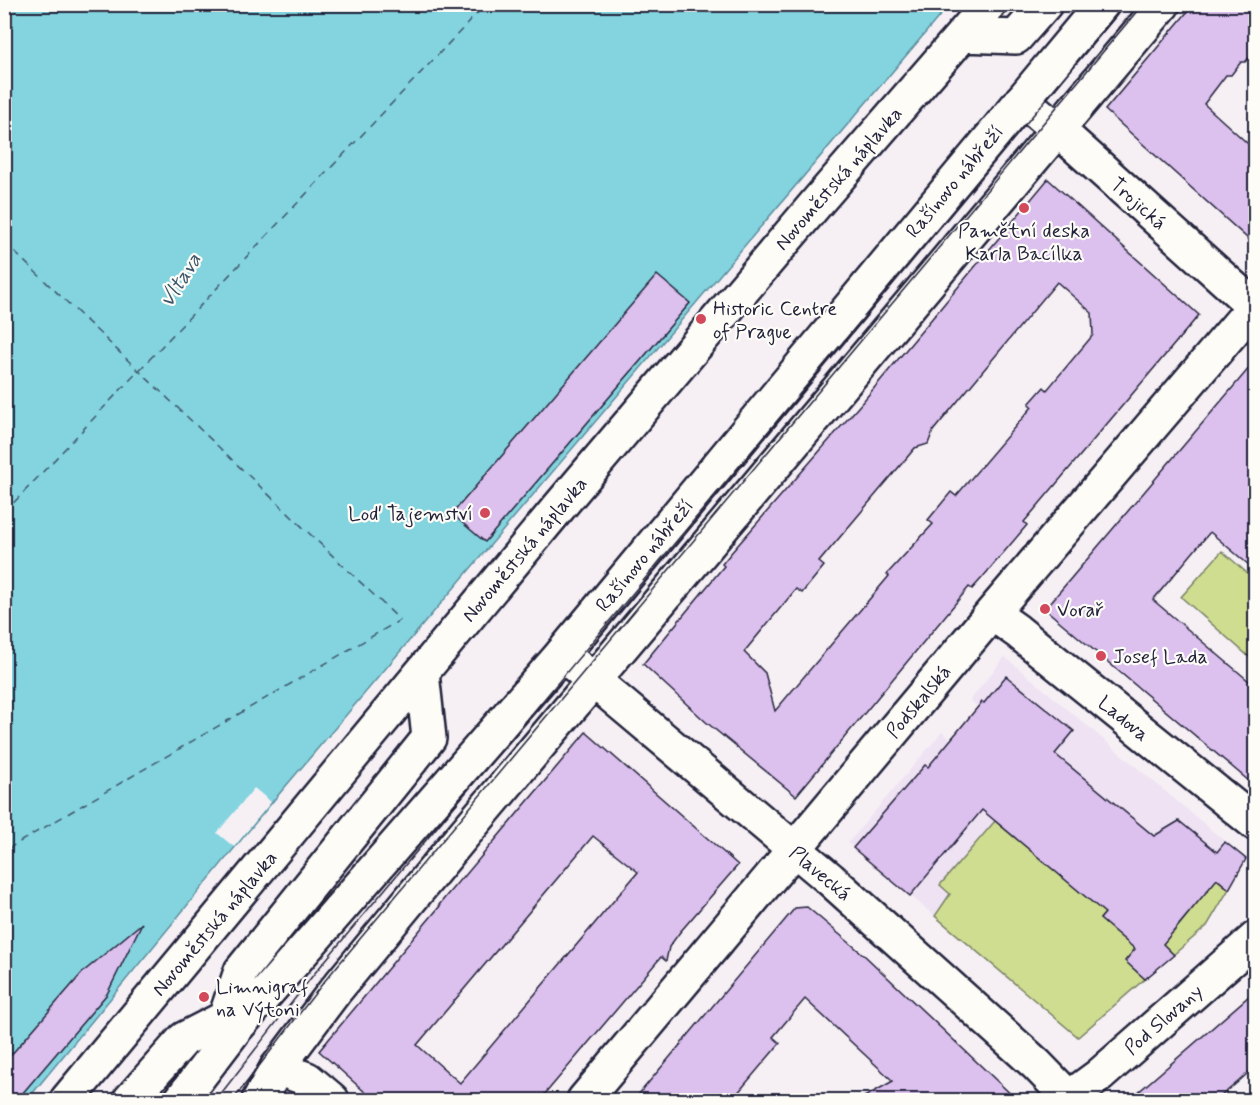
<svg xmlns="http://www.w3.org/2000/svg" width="1260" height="1105" font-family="Mynerve,sans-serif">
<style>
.built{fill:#eee2f3}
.green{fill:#cfdd90;stroke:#788066;stroke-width:1.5}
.water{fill:#83d4de;stroke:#5c8d9d;stroke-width:1.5}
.pier{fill:#f6f0f5}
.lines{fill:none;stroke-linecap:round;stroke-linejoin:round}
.ferry{stroke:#3f576c;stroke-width:1.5;stroke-dasharray:8 6;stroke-linecap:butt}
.building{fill:#dcc0ee;stroke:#22223b;stroke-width:1.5;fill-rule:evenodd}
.minor-casing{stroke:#22223b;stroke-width:38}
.major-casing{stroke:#22223b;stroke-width:38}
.minor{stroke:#fdfcf7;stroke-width:33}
.major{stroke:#fdfcf7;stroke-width:33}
.tram{stroke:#22223b;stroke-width:1.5}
.poi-dot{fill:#d1495b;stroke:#fdfcf7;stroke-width:2}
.labels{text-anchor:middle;stroke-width:4.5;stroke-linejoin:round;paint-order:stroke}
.street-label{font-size:20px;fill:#22223b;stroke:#fdfcf7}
.poi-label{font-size:20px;fill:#22223b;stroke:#fdfcf7;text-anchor:start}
.water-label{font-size:21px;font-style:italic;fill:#3f576c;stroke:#fdfcf7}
</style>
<rect width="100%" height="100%" fill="#f6f0f5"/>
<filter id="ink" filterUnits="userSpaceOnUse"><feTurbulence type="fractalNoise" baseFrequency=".0167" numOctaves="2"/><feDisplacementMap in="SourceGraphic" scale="12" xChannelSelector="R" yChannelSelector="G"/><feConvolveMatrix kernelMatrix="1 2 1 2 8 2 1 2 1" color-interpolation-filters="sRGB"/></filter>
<g filter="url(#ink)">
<path class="built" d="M1005,657L1240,854L1207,926L1078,1037L848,843L942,732L953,741L979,708L970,700Z"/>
<path class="green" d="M1222,551L1255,580V662L1181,597Z
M995,821L1105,913L1100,919L1135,949L1128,963L1139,974L1147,977L1078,1037L935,916L950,894L940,885Z
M1216,879L1229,889L1207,926L1173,955L1161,944L1172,932L1173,933Z"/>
<path class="water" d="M5,5H949L274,800L27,1100H5Z"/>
<path class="pier" d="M254,788L271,802L234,847L217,833Z"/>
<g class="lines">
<path class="ferry" d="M4,242L400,620L4,851
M4,513L486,4"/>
</g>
<path class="building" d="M1194,4H1256V51L1245,62H1241L1231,75H1226L1204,104L1256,151V246L1105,110Z
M1048,179L1199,315L1024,522L1027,525L982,578L972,589L969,587L796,796L706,722L643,664L724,566L722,564L731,553L865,399ZM1057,282L1092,313L1093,335L1047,390L1044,387L1029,404L1032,407L956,496L951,492L928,520L933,524L887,574L889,576L775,711L765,673L744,652L796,589L802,593L824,566L819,562L915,448L928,444L933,431Z
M657,275L690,303L485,542L452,514Z
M1256,360V571L1210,532L1153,600L1256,687V787L1045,609Z
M1006,676L1074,731L1055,754L1154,836L1179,821L1217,852L1225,842L1246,859L1229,889L1217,879L1163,944L1174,955L1145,979L1125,961L1135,949L1100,919L1105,913L982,810L910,896L853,848L925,765L928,767L982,702L984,703Z
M586,732L738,865L680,932L669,947L666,961L661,957L539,1101H375L319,1051L440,906L439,905L447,895L463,876L464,877ZM593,836L638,872L460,1083L417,1045Z
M807,907L864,955L1018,1101H857L893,1081L805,999L773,1037L780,1043L731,1101H633L795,908Z
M142,923L107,994L16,1101H4V1063L83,972Z
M1256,990V1066L1238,1082L1215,1101H1128Z"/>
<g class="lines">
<g class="minor-casing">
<path id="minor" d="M963,35L1016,37L1045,4
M1022,100L1058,130L1256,308
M992,613L1017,631L1256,824
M562,654L830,879L1036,1064L1071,1100
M277,1068L307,1079L332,1100
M67,1100L554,513L819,200L989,4
M130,1100L184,1039L225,1018L241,971L429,738L422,673
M584,1100L992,613L1256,304
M1066,1100L1100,1075L1256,938"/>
</g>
<g class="major-casing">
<path id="major" d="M181,1100L236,1028L562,654L1102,4
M259,1100L277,1068L334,992L460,839L1163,4"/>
</g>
<use href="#minor" class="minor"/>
<use href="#major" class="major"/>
<path class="tram" d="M216,1100L314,974L1126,4
M233,1100L323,983L1143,4"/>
</g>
</g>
<g class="poi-dot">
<circle cx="1024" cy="208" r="6"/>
<circle cx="701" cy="319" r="6"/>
<circle cx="485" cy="513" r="6"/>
<circle cx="1045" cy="609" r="6"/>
<circle cx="1101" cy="656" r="6"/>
<circle cx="204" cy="997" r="6"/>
</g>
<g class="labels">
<g class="street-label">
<text transform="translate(838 178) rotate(-49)" y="7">Novoměstská náplavka</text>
<text transform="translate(954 181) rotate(-50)" y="7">Rašínovo nábřeží</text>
<text transform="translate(1139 203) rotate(42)" y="7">Trojická</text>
<text transform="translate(524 549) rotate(-50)" y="7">Novoměstská náplavka</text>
<text transform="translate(644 555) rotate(-50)" y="7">Rašínovo nábřeží</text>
<text transform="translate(918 701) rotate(-50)" y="7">Podskalská</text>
<text transform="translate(1124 718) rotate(39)" y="7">Ladova</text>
<text transform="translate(821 873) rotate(40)" y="7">Plavecká</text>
<text transform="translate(214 923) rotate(-50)" y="7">Novoměstská náplavka</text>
<text transform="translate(1163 1019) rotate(-41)" y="7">Pod Slovany</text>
</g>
<g class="poi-label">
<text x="1024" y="237" text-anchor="middle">Pamětní deska<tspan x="1024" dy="23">Karla Bacílka</tspan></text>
<text x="713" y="315">Historic Centre<tspan x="713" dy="23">of Prague</tspan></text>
<text x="473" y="520" text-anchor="end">Loď Tajemství</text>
<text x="1057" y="616">Vorař</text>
<text x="1113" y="663">Josef Lada</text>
<text x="216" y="993">Limnigraf<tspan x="216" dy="23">na Výtoni</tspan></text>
</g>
<g class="water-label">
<text transform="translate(180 280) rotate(-58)" y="7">Vltava</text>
</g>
</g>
<rect width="1260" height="1105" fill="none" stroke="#fdfcf7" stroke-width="24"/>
<rect x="12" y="12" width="1236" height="1081" fill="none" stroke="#22223b" stroke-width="2" filter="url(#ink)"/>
</svg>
